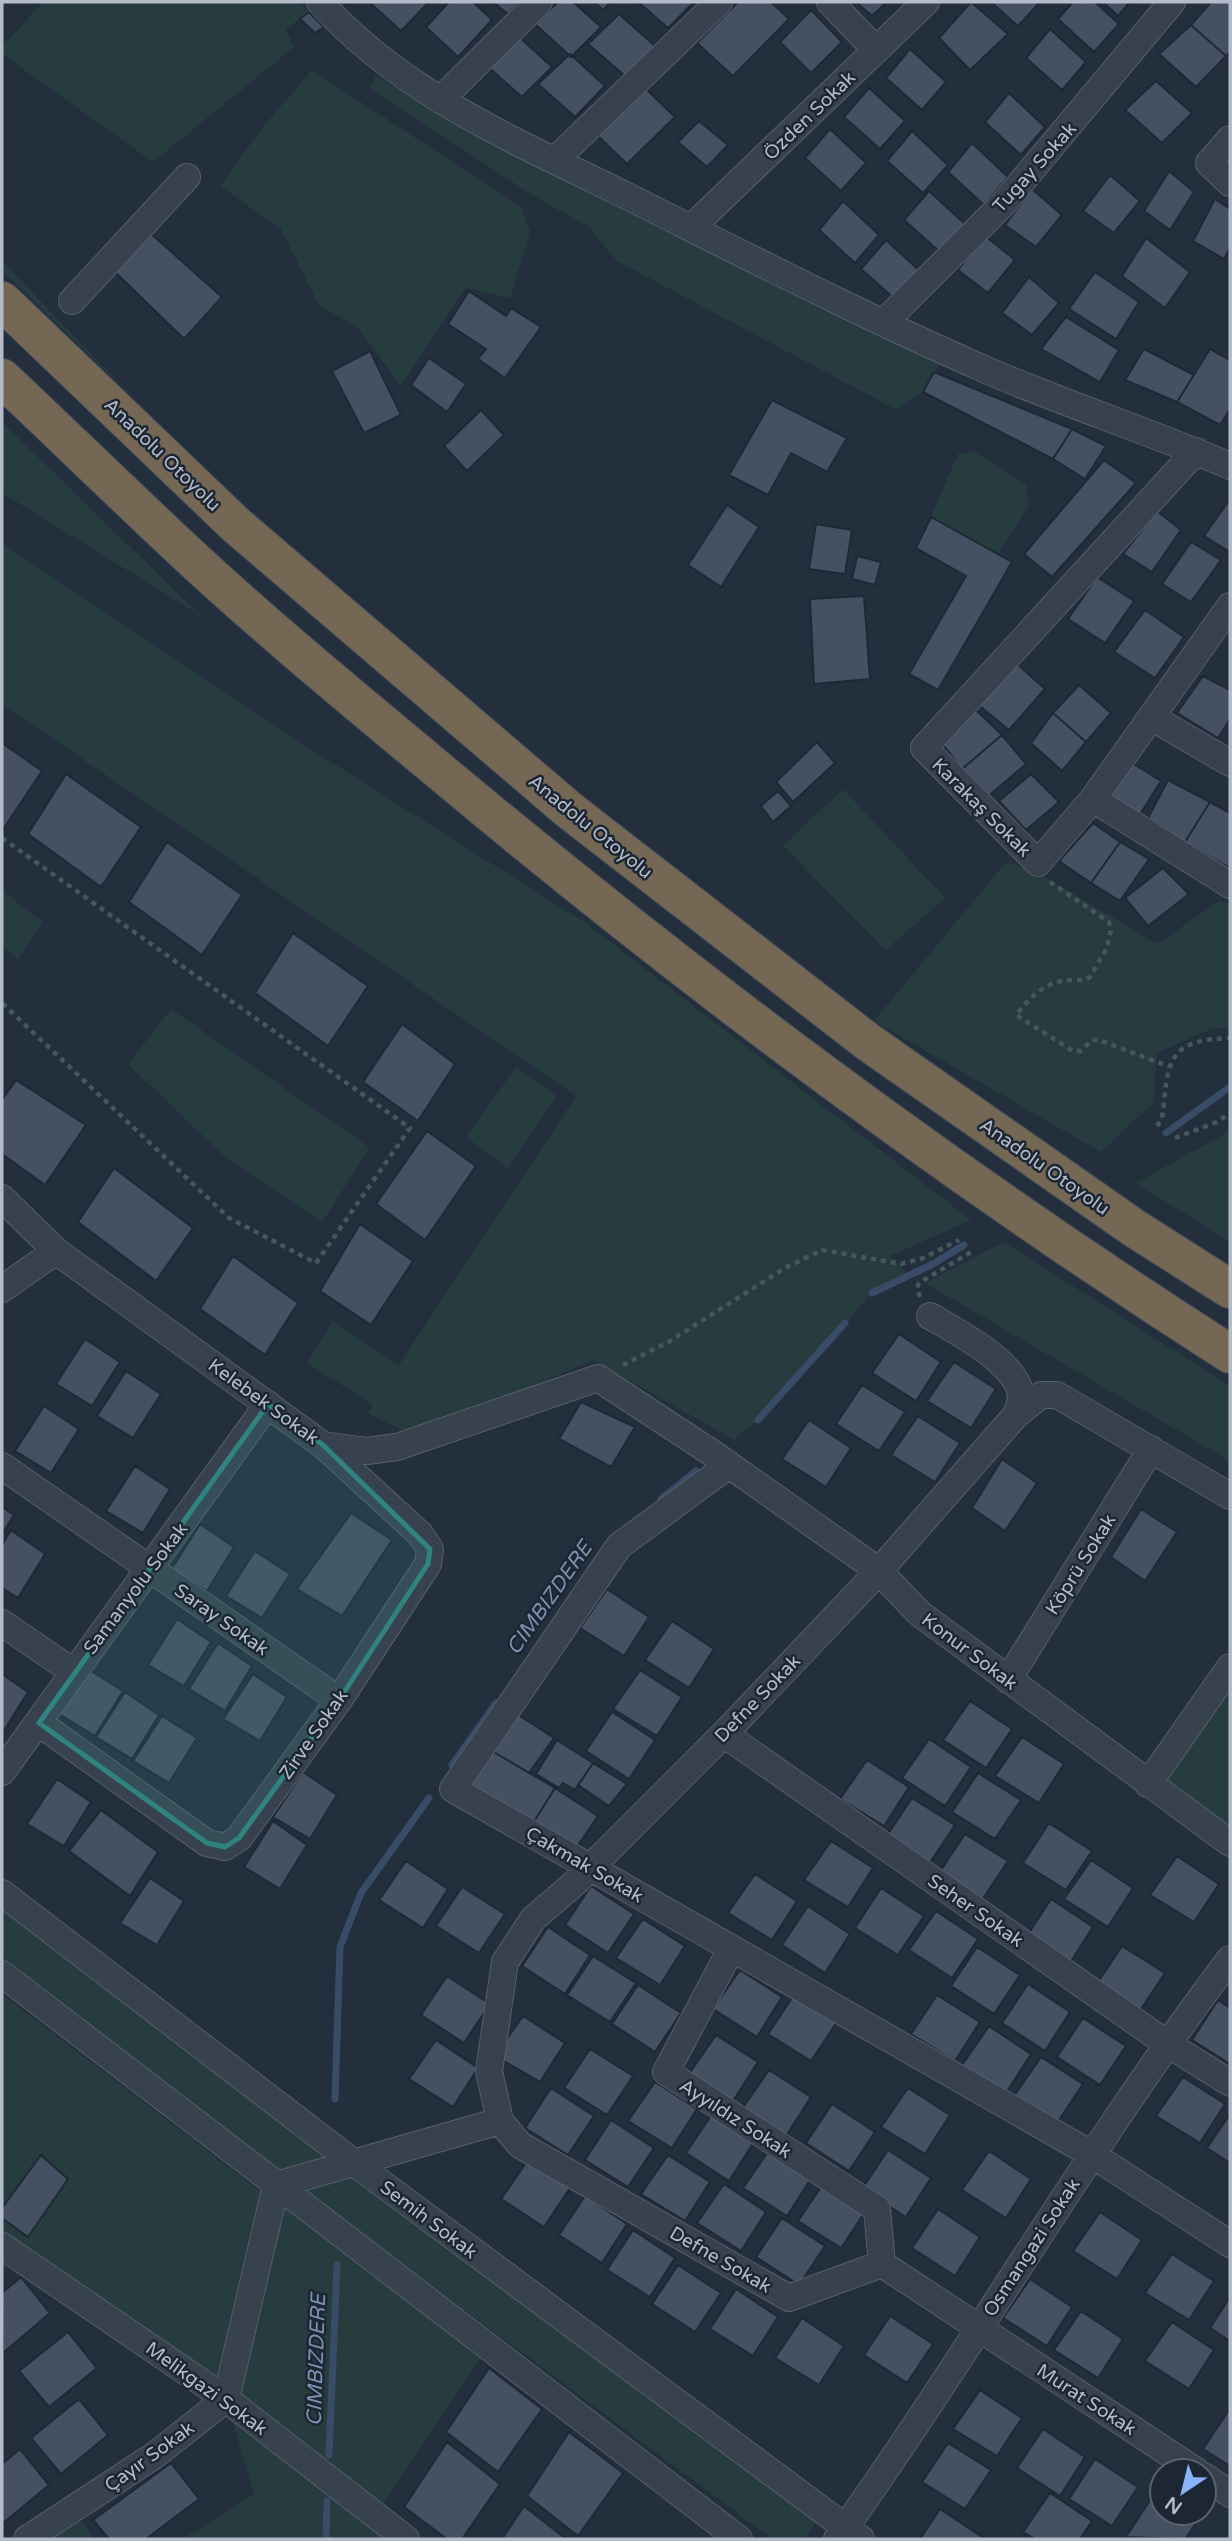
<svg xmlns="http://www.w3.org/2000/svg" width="1232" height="2541" font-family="'Varela Round',sans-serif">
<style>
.green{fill:#263c3f}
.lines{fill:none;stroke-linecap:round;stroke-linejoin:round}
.stream{stroke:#394c67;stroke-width:7}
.building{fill:#455162;stroke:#1f2835;stroke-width:2}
.minor-casing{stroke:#565f6c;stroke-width:28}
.highway-casing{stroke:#434c59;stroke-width:40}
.path{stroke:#44595c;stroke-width:4.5;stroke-dasharray:5 5;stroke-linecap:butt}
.minor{stroke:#38414e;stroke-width:26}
.highway{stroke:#746855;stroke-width:38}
.marked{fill:#308480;fill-opacity:0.2;stroke:#308480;stroke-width:5;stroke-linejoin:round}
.labels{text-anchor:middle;stroke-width:5;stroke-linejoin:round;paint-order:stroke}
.street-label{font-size:19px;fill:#b4bcc9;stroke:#1d2633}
.water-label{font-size:21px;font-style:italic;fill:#7c92b1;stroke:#1d2633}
</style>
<rect width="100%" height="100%" fill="#242f3e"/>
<path class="green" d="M44,2H299L309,12L286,29L294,47L153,162L2,54V46Z
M312,70L522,208L530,232L510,298L465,288L401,386L358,328L319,305L281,229L220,186L262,128Z
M376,75L433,110L941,361L923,392L897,410L617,261L588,226L537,198L370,88Z
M2,261L138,403L2,270Z
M2,422L200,615L2,493Z
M973,451L1026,484L1029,505L998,554L931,517L958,454Z
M2,543L301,743L587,924L971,1220L890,1256L909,1275L874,1291L758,1420L734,1440L594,1360L510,1395L403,1431L368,1413L373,1405L307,1363L333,1321L399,1365L576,1096L2,704Z
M843,789L945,898L886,950L783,846Z
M1006,862L1038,873L1157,944L1219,901L1230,904V1029L1213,1028L1157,1053L1153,1103L1101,1152L874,1021Z
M2,891L43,922L18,959L2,946Z
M171,1009L370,1148L322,1222L225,1157L128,1064Z
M516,1067L557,1096L508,1168L466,1137Z
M1230,1131V1242L1136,1183Z
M1004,1242L1230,1386V1461L925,1283Z
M1230,1685V1827L1161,1783Z
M2,1906L330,2155L279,2171L2,1957Z
M2,1994L260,2191L216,2379L2,2233Z
M352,2171L817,2521L805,2539H772L301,2188Z
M276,2185L488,2347L376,2515L406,2539H183L254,2494L226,2399Z
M74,2509L94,2539H27Z"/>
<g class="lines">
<path class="stream" d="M1166,1133L1230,1087
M872,1293L933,1264L964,1245
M758,1420L845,1323
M661,1499L696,1471
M452,1765L496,1703
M335,2099L340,1947L361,1893L429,1798
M329,2455L337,2265
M326,2539L327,2501"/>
</g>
<path class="building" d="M369,2H429L401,31Z
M449,2H473L492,20L458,57L426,27Z
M493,2H520L508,14Z
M558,2H573L601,27L571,57L535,24Z
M594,2H611L603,10Z
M638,2H694L668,28Z
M738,2H771L789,19L733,76L697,43Z
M856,2H887L872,16Z
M971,2L1008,34L970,70L939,38Z
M991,2H1040L1018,26Z
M1073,2H1095L1119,24L1094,52L1058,19Z
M1103,2H1130L1118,16Z
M1211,2H1230V52L1226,56L1191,25Z
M811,10L842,42L811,73L780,42Z
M309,12L324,27L315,33L300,19Z
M619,14L655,46L625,76L588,44Z
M1191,25L1226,56L1196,87L1159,54Z
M1050,29L1086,62L1062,90L1026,58Z
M517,35L552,67L522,97L486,65Z
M910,49L946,82L922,110L886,78Z
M570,54L605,86L575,117L538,84Z
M1156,81L1192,113L1162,143L1125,110Z
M869,88L905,121L880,149L844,117Z
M646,89L675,117L627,164L598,136Z
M1009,93L1045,127L1021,155L985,122Z
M699,121L728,145L707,167L678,142Z
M830,129L866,163L841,191L805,158Z
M912,131L948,165L923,193L887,161Z
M972,143L1008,177L984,205L948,172Z
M1169,171L1194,192L1170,230L1144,211Z
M1110,175L1140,201L1114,233L1083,211Z
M1032,189L1062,215L1036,247L1005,225Z
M929,191L965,224L941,253L904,220Z
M1215,199L1230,209V248L1224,259L1193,241Z
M843,201L879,235L855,263L819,230Z
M149,232L222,297L184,339L112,269Z
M984,235L1015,260L988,293L958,270Z
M1146,238L1190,272L1165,308L1122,276Z
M886,240L922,273L897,301L861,269Z
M1095,272L1139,302L1116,339L1069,309Z
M1029,277L1059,303L1032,335L1002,313Z
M469,291L506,316L511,308L541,327L505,378L478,359L486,349L448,324Z
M1066,317L1119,350L1100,382L1041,349Z
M1144,349L1194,375L1177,402L1125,380Z
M1210,349L1230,360V409L1220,425L1177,402Z
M370,351L401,415L364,433L332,371Z
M429,358L466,384L447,412L411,385Z
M934,372L1072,429L1053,459L923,392Z
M772,400L847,438L827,472L791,453L768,495L729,475Z
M481,410L504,435L467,471L444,446Z
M1072,429L1106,446L1085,479L1053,459Z
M1104,460L1136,483L1052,577L1024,554Z
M1230,499V552L1204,536Z
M727,505L759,527L721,587L688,565Z
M1157,511L1181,530L1152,572L1123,554Z
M931,517L1012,562L938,690L909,674L966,576L916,548Z
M816,524L852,530L845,574L809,569Z
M1191,542L1221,560L1191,602L1162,584Z
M857,556L881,562L875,585L852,579Z
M1097,577L1134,601L1105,643L1068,619Z
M864,596L870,679L814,684L810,599Z
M1145,610L1184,637L1155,678L1114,652Z
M1015,662L1045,689L1009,730L976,703Z
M1203,676L1230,690V719L1218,738L1177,713Z
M1079,685L1111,713L1086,742L1053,713Z
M975,709L1002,735L962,769L941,742Z
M1053,713L1086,742L1062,771L1031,743Z
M1002,735L1026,764L985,799L962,769Z
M817,742L835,763L793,802L776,782Z
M2,743L42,771L2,831Z
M1129,761L1161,781L1139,816L1105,795Z
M66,774L141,827L101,887L28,834Z
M1031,774L1059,802L1026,830L999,801Z
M1168,780L1210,802L1185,842L1148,818Z
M778,791L791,806L773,822L761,806Z
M1210,802L1230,813V868L1185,842Z
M1093,823L1120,842L1091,883L1059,861Z
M167,842L242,895L202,955L129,902Z
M1120,842L1149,859L1120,901L1091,883Z
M1163,868L1189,894L1148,926L1125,898Z
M293,933L368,986L328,1046L255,993Z
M402,1024L455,1064L418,1121L363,1082Z
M16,1080L86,1125L45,1185L2,1154V1100Z
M427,1131L476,1166L425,1240L376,1204Z
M114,1168L193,1228L156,1281L78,1222Z
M360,1224L413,1261L371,1325L320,1291Z
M233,1256L298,1303L265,1355L200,1309Z
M899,1334L941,1362L916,1401L872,1373Z
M85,1339L120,1362L92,1406L56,1384Z
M954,1362L996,1389L971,1428L927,1401Z
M126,1371L161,1394L133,1438L97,1416Z
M862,1385L905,1412L879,1451L836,1424Z
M581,1402L635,1427L611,1467L559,1439Z
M44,1406L79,1429L51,1473L15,1451Z
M918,1416L960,1443L935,1482L891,1455Z
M809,1420L851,1448L826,1487L782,1459Z
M1002,1459L1037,1483L1005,1531L972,1508Z
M135,1466L170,1489L143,1533L106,1511Z
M2,1507L14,1515L2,1534Z
M1141,1509L1177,1532L1145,1581L1111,1557Z
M351,1513L392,1540L342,1616L297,1589Z
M200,1524L234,1547L207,1591L171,1570Z
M11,1530L45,1554L18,1598L2,1588V1545Z
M255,1551L290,1574L262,1618L226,1596Z
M607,1589L649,1617L624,1656L580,1628Z
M177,1619L211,1642L184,1686L148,1665Z
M672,1621L714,1649L689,1688L645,1660Z
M218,1643L252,1666L225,1711L189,1689Z
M88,1669L123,1691L95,1736L59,1714Z
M640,1670L682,1697L657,1736L613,1709Z
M2,1674L28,1692L2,1734Z
M253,1674L287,1697L260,1741L223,1719Z
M125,1692L159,1715L132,1759L96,1737Z
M970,1701L1012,1729L986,1768L943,1740Z
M612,1712L655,1740L629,1779L586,1751Z
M517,1714L554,1738L529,1773L492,1751Z
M162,1716L197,1738L169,1783L133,1761Z
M1022,1737L1064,1764L1039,1803L995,1776Z
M929,1739L971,1767L945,1806L902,1778Z
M557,1740L593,1763L575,1790L563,1783L559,1788L536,1774Z
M492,1751L555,1788L528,1831L464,1795Z
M867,1760L909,1787L884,1826L840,1799Z
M593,1763L627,1784L609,1806L578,1785Z
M303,1772L337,1795L310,1839L273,1817Z
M978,1773L1021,1800L995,1839L952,1812Z
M57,1779L91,1802L64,1846L27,1824Z
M555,1788L598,1816L572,1854L528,1831Z
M912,1798L955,1825L929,1864L886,1837Z
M101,1810L158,1852L130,1896L69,1851Z
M273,1821L307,1845L280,1889L244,1867Z
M1049,1823L1092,1851L1066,1890L1023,1863Z
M965,1834L1008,1861L982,1900L939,1873Z
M831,1841L873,1868L848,1907L804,1880Z
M1177,1856L1219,1884L1194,1922L1150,1895Z
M1091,1860L1133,1888L1108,1927L1064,1899Z
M406,1861L448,1889L423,1928L379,1900Z
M755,1874L797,1901L772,1940L728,1913Z
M150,1878L184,1901L157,1945L120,1923Z
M591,1886L634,1914L608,1953L565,1925Z
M462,1887L505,1914L479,1953L436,1926Z
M881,1888L924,1916L898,1955L855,1928Z
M1051,1899L1093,1927L1068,1966L1025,1939Z
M808,1906L850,1934L825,1973L782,1945Z
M936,1911L978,1939L952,1978L909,1950Z
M643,1919L685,1946L660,1985L616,1958Z
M548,1927L590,1955L565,1994L522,1966Z
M1122,1946L1165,1973L1139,2012L1096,1985Z
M977,1947L1020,1975L994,2014L951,1986Z
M593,1956L636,1983L610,2022L567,1995Z
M740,1970L782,1997L757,2037L713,2009Z
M447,1976L490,2004L464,2043L421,2015Z
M1028,1984L1070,2012L1045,2051L1002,2023Z
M638,1985L681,2013L655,2052L612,2024Z
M794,1995L837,2022L811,2061L768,2034Z
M937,1995L980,2022L955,2061L911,2034Z
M1218,2000L1230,2008V2064L1192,2040Z
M523,2016L565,2043L540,2082L495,2056Z
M1083,2018L1126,2046L1100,2085L1057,2057Z
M989,2026L1031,2054L1006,2093L962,2065Z
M716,2035L758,2062L733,2101L689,2074Z
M436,2040L478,2068L453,2107L409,2079Z
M590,2049L633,2076L607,2115L564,2088Z
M1041,2057L1083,2084L1057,2123L1014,2096Z
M769,2070L811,2097L786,2136L742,2109Z
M1183,2077L1225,2104L1200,2143L1156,2116Z
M655,2082L697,2109L672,2148L628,2121Z
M551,2088L594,2116L568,2155L525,2128Z
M908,2088L950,2115L925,2154L881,2127Z
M832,2104L875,2132L849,2171L806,2143Z
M712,2114L754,2142L729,2181L686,2153Z
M1230,2114V2163L1207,2148Z
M611,2120L654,2148L628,2187L585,2160Z
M770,2149L812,2177L787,2216L743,2188Z
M888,2150L931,2178L906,2217L862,2189Z
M989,2151L1031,2179L1006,2218L962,2190Z
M41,2155L68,2179L28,2237L2,2218V2208Z
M668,2155L710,2182L685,2221L641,2194Z
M528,2160L570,2188L544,2227L501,2199Z
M825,2181L867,2209L841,2248L798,2221Z
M724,2184L766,2212L741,2251L697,2223Z
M585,2196L627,2224L602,2263L559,2235Z
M938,2209L980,2237L955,2276L912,2248Z
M1100,2212L1142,2240L1117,2279L1073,2251Z
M782,2218L825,2246L799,2285L756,2257Z
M633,2230L675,2258L650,2297L607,2270Z
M1172,2254L1214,2281L1189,2320L1145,2293Z
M678,2265L721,2293L695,2332L652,2304Z
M21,2277L50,2313L3,2353L2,2293Z
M1030,2279L1072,2307L1047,2346L1003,2318Z
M736,2289L778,2317L753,2356L710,2329Z
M1230,2297V2341L1210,2328Z
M1081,2311L1123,2339L1098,2378L1054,2350Z
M890,2316L933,2344L907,2383L864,2355Z
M802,2318L844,2346L819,2385L775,2358Z
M1172,2322L1214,2350L1189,2389L1145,2361Z
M68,2332L97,2368L49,2407L19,2371Z
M489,2368L542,2409L498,2472L446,2432Z
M980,2390L1022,2418L997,2456L953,2429Z
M79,2399L108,2435L61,2474L31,2438Z
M1229,2410L1230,2411V2466L1203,2449Z
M1043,2429L1085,2457L1060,2496L1017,2468Z
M569,2432L623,2473L578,2536L527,2496Z
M447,2442L500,2484L462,2539H447L404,2507Z
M948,2443L991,2470L965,2509L922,2482Z
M20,2449L49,2485L2,2524V2464Z
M1095,2459L1138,2487L1112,2526L1069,2499Z
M171,2463L199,2499L146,2539H109L93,2520Z
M1050,2493L1092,2521L1080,2539H1035L1023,2532Z
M1152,2497L1162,2504V2513H1176L1195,2525L1185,2539L1126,2537Z
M524,2506L566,2539H502Z
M940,2509L982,2537L981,2539H920Z"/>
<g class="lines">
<g class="minor-casing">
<path id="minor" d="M320,2C402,94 518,142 627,196C745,255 863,316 984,369C1065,404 1149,431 1230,466
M830,2L876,50
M440,100L539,2
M1230,139L1209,163L1230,183
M555,160L719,2
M691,228L926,2
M72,301L187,177
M884,322L1003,204L1172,2
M1196,451L924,748L1038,863L1093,799L1230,606
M1151,717L1230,763
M1093,799L1230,885
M2,1198L56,1251L323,1445L420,1534L430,1549L428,1564L339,1700L239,1838L225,1847L207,1843L39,1723
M2,1289L56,1251
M1016,1415L1041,1395H1057L1230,1496
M323,1445L367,1451L397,1447L598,1378L715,1455L879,1571L919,1613L1230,1843
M729,1465L619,1546L453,1789L1091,2154L1230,2244
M2,1466L339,1700
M2,1623L72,1671
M1008,1680L1151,1449
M724,1734L1166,2043L1230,2083
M2,1772L268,1404
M1148,1784L1230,1667
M2,1893L353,2162L861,2539
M731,1949L666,2072L877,2209L882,2264
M2,1974L739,2539
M276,2185L500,2121
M2,2246L226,2399L406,2539
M882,2264L789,2298L520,2145L500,2121L489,2071L505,1962L533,1919L576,1882L724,1734L879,1571L1016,1415C1018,1410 1020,1404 1021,1399C1022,1365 956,1331 930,1316
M882,2264L1196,2471
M1204,2476L1230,2494
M27,2539L155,2455L226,2399L276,2185
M837,2539C973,2349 1089,2145 1230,1959"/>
</g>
<g class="highway-casing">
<path id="highway" d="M2,301L236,525L569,810L868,1042L1134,1228L1230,1289
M2,378C67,439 131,502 197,563C272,632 352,698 430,763C685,977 950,1175 1230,1354"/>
</g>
<path class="path" d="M2,838L410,1128L316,1263L229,1218L2,1003
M1050,882L1109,922L1111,930L1107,948L1090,977C1081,982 1072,979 1062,981C1041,985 1029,999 1016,1015L1073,1051H1081L1092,1040H1099L1168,1066
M1157,1126L1162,1119C1169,1063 1164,1040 1230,1038
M1175,1138L1217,1122L1230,1113
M920,1297L917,1288L919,1283L971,1252
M623,1365L670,1341L785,1268L822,1250L901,1264L923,1258L959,1240"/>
<use href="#minor" class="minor"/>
<use href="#highway" class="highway"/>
</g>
<path class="marked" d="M268,1404L323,1445L430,1549L428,1564L339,1700L239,1838L225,1847L207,1843L39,1723Z"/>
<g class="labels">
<g class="street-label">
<text transform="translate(809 115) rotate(-44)" y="7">Özden Sokak</text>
<text transform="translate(1034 167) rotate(-48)" y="7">Tugay Sokak</text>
<text transform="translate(163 454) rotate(44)" y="7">Anadolu Otoyolu</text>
<text transform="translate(982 807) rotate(45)" y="7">Karakaş Sokak</text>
<text transform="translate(591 826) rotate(39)" y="7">Anadolu Otoyolu</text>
<text transform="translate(1045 1166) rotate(35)" y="7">Anadolu Otoyolu</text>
<text transform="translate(264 1401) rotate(36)" y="7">Kelebek Sokak</text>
<text transform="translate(1080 1564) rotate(-58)" y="7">Köprü Sokak</text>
<text transform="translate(135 1588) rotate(-53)" y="7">Samanyolu Sokak</text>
<text transform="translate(222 1619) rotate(35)" y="7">Saray Sokak</text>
<text transform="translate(970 1651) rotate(37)" y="7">Konur Sokak</text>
<text transform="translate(757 1698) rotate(-46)" y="7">Defne Sokak</text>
<text transform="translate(313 1734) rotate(-55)" y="7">Zirve Sokak</text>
<text transform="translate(585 1864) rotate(30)" y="7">Çakmak Sokak</text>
<text transform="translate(976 1910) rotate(35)" y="7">Seher Sokak</text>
<text transform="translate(736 2118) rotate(33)" y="7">Ayyıldız Sokak</text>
<text transform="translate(429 2219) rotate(37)" y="7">Semih Sokak</text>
<text transform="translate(1031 2247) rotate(-57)" y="7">Osmangazi Sokak</text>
<text transform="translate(721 2259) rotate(30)" y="7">Defne Sokak</text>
<text transform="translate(207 2388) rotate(36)" y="7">Melikgazi Sokak</text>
<text transform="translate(1087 2399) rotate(33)" y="7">Murat Sokak</text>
<text transform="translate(149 2456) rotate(-36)" y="7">Çayır Sokak</text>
</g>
<g class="water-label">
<text transform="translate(549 1598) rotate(-55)" y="7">CIMBIZDERE</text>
<text transform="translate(316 2360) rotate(-88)" y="7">CIMBIZDERE</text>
</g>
</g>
<rect width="1232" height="2541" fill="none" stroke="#b4bcc9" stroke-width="7"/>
<g transform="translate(1183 2492) rotate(215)"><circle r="33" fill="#1d2633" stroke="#59626f" stroke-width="2"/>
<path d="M0-5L12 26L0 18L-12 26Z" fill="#8ab4f8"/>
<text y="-10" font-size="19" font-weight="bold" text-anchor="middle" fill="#b4bcc9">N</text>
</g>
</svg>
